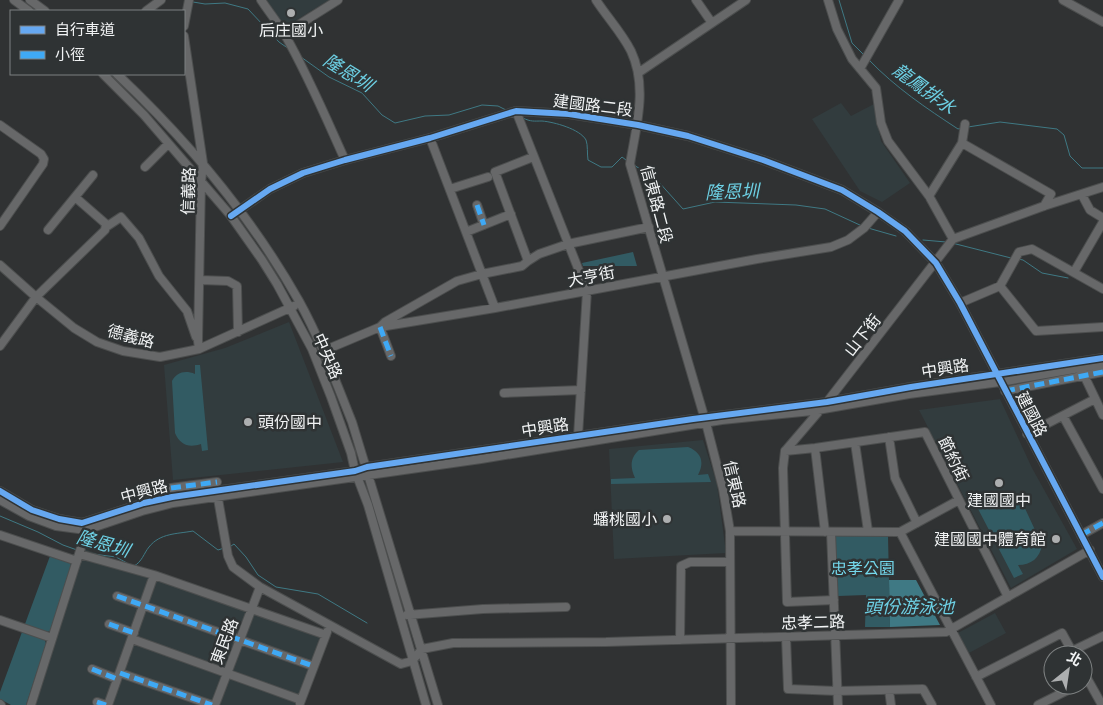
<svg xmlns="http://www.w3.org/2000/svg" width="1103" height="705" font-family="'IBM Plex Sans','Noto Sans TC',sans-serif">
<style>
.built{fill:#323c3e}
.green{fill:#325b63}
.water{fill:#3f7984}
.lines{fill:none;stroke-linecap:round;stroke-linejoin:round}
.stream{stroke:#3f7984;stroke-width:1}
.minor-casing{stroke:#4c4e4e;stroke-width:10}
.minor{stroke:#676869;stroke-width:8}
.quiet{stroke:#3fa9f5;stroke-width:5;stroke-dasharray:10 5;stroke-linecap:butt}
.cycleway-casing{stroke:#2f3334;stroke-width:9}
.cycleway{stroke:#66a8f1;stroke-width:6}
.poi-dot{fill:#adafb0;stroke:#2f3334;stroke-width:2}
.labels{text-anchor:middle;stroke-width:5;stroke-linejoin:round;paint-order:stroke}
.poi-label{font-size:16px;fill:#f1f3f4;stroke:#2f3334}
.street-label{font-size:16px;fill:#f1f3f4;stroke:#2f3334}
.park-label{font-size:16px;fill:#74d8ec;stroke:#2f3334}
.water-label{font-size:18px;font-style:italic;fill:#6dd0e4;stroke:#2f3334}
</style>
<rect width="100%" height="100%" fill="#303233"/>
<path class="built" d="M267,0H329L285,27Z
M841,103L851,116L874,104L881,141L910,183L882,202L860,191L812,119Z
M289,322L343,462L173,480L164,365L225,348Z
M1000,399L1032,468L1077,549L1011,588L919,410Z
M703,440L717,484L726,553L614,559L609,449Z
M81,548L331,633L304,705H28Z
M995,613L1006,633L969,653L958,633Z"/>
<path class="green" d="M633,252L637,266H583L582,263Z
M195,365H200L208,450L202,451L201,444C189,448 180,445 175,433L172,381C177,372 185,370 195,374Z
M688,447C701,452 705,462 698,475L708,474L711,482L611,484V479L635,478C630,467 630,458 639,450Z
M1007,497L1015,498L1022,502L1042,545C1040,558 1031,565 1018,565L1023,574L1014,578L976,505L984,501L989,510L997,501Z
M835,536H888L890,627H865L866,595L838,596Z
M50,556L70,563L72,568L50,631L47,632L25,624Z
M22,632L45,640L46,644L26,705H11L0,699V692Z"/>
<path class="water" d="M889,580H916L940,625L890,627Z"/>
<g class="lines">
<path class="stream" d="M839,0L852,43L865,56
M193,2L205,4L225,3L248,9L279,42L289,49
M301,57L329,77L362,93L382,115L395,123L425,116L449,115L482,105L498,106L506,110
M869,60C896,88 926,108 958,129L961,128
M523,118C531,122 534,121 542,121C554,122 580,129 586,140C588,145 587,154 588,160L601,167H612L622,157L626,160
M968,127L1000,122L1057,129L1064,135L1070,156L1082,168H1103
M634,165L657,180L683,209L715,202L796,205L825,209L862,226
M868,228L896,236
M923,240L946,242
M952,243L1011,258
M1018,259L1023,260L1042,273L1068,278
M0,516L38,532L63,545L77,550
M231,546L234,544L246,557L258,575L276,587L318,594L367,623
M93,554L116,557L127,563
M134,566C142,562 144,553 149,547C160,533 177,534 193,531L218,550L224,548"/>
<g class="minor-casing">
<path id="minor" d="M14,0L29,11
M30,0L45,11
M261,0C269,12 278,23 285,35C308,75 326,118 345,160
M596,0C607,17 622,33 631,51C648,87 636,127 630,164L706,423L723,489L730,531L731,705
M696,0L712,23
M828,0L837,29L852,59L876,88L881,123L888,141L929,196L953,239
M1063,0L1103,22
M146,11L161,0
M184,26L189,0
M284,34L338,0
M184,36L203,163L201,183L198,341L199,349
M861,67L899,0
M638,73L746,0
M103,74L144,115L231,216L262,260L277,284L312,349L331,397L351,453L355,471L368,505L426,705
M117,74C188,141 251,216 299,301C320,339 336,382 352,422L438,705
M516,111L587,291L578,436
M0,125L41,154L44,159L43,164L0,226
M430,138L495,308
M962,143L1051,194L1044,206
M145,167L168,144
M450,189L488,177
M1082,195L1090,210L1103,218
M929,196L962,143L965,124
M477,205L484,225
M231,216L270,189L303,173L345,160L430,138L516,111L569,114L638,125L688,136L763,160L842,190L878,212L905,231L936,263L960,303L1103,577
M106,227L121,217L139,238L159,276L187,311L196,337
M48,230L93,175
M466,232L511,214
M528,261L495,172L533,157
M0,265L36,297L74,328L97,342L123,351L160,357L199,349L294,306
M1074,272L1103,222
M200,280L228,281L237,286L238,332
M1000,286L1036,331L1103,327
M960,303L1000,286L1019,252L1032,249L1103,289
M0,346L36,297L105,230L106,224L75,197
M323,351L380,327L495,308L757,259L831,247L848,240L864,228L878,212
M391,356L380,327L385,322L457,281L482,274L522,266L528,261L539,254L568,244L649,227
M1082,371L1103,415
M1005,391L1103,372
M504,393L581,390
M1063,416L1103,489
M1027,434L1095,399
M889,437L895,478L917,523
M855,443L868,531
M815,448L825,532
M785,451L815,448L925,432L1008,597
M171,488L217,482
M0,491L32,510L59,519L82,523L144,503L172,497L355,471L367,467L693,419L827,402L911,387L1103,358
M217,493L228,556L233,567L260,587L401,664L412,661L422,649L453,643L606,642L946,632L1090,550
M0,500L29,516L56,526L86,530L142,511L173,503L481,459L722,420L812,411L909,394L1000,382L1103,364
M730,531L900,532L959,500
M831,532L838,705
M900,532L991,705
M0,535L77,561
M1081,535L1103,523
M79,554L85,535
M117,596L313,666
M834,600L787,602L783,468L785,451L827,402L953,239L1044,206L1103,187
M407,615L483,609L566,607
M0,620L52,638
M109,624L134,633
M786,637L788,689L837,691L923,689L932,705
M132,639L301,700
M680,640L681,566L690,562H730
M1072,651L1103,636
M92,669L117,679
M1083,671L1088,680L1083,683
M120,673L212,705
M976,677L1062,633L1074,655
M1088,680L1102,705
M889,690L891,705
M97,702L106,705
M300,703L327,632
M0,704L1,705
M31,705L79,554L154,575L326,635
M108,705L154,575
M215,705L260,587
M1038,705L1078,685"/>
</g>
<use href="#minor" class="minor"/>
<path class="quiet" d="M477,205L484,225
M380,327L391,356
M1005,391L1103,372
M171,488L217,482
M1081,535L1103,523
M117,596L313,666
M109,624L134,633
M92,669L117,679
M120,673L212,705
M97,702L106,705"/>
<g class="cycleway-casing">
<path id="cycleway" d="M231,216L270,189L303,173L345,160L430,138L516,111L569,114L638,125L688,136L763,160L842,190L878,212L905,231L936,263L960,303L1103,577
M0,491L32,510L59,519L82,523L144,503L172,497L355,471L367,467L693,419L827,402L911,387L1103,358"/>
</g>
<use href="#cycleway" class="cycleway"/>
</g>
<g class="poi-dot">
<circle cx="291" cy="13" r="5"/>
<circle cx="248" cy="422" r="5"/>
<circle cx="999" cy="483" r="5"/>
<circle cx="667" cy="519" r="5"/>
<circle cx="1056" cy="539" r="5"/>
</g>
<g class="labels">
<g class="poi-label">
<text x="291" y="36">后庄國小</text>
<text x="258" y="428" text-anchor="start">頭份國中</text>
<text x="999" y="506">建國國中</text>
<text x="657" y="525" text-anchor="end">蟠桃國小</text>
<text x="1046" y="545" text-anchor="end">建國國中體育館</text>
</g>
<g class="street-label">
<text transform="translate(593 105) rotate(7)" y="6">建國路二段</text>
<text transform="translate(188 191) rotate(-88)" y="6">信義路</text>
<text transform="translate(657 204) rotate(75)" y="6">信東路二段</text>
<text transform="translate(591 276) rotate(-11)" y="6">大亨街</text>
<text transform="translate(862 335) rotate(-52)" y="6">山下街</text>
<text transform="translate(131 336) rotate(15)" y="6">德義路</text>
<text transform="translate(328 356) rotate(66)" y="6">中央路</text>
<text transform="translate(945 368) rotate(-9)" y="6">中興路</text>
<text transform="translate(1032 414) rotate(63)" y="6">建國路</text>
<text transform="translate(545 427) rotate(-9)" y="6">中興路</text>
<text transform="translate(954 459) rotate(64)" y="6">節約街</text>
<text transform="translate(735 484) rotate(77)" y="6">信東路</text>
<text transform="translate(144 491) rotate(-15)" y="6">中興路</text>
<text transform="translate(813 622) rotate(-2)" y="6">忠孝二路</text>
<text transform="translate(224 641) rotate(-69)" y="6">東民路</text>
</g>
<g class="park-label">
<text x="863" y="574">忠孝公園</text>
</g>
<g class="water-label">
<text transform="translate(348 73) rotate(32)" y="6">隆恩圳</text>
<text transform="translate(924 89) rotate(36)" y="6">龍鳳排水</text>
<text transform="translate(732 192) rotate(-2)" y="6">隆恩圳</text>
<text transform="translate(103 544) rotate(16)" y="6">隆恩圳</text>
<text x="909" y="613">頭份游泳池</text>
</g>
</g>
<rect x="10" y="10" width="175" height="65" fill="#2f3334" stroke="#7d8081"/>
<rect x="20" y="26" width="25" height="8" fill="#66a8f1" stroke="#7d8081"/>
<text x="55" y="35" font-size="15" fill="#f1f3f4">自行車道</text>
<rect x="20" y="51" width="25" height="8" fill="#3fa9f5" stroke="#7d8081"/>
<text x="55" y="60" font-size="15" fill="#f1f3f4">小徑</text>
<g transform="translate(1068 670) rotate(30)"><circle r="24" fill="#2f3334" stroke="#7d8081"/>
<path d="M0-4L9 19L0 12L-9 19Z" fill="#adafb0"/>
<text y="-8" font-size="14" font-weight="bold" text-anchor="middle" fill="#f1f3f4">北</text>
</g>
</svg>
